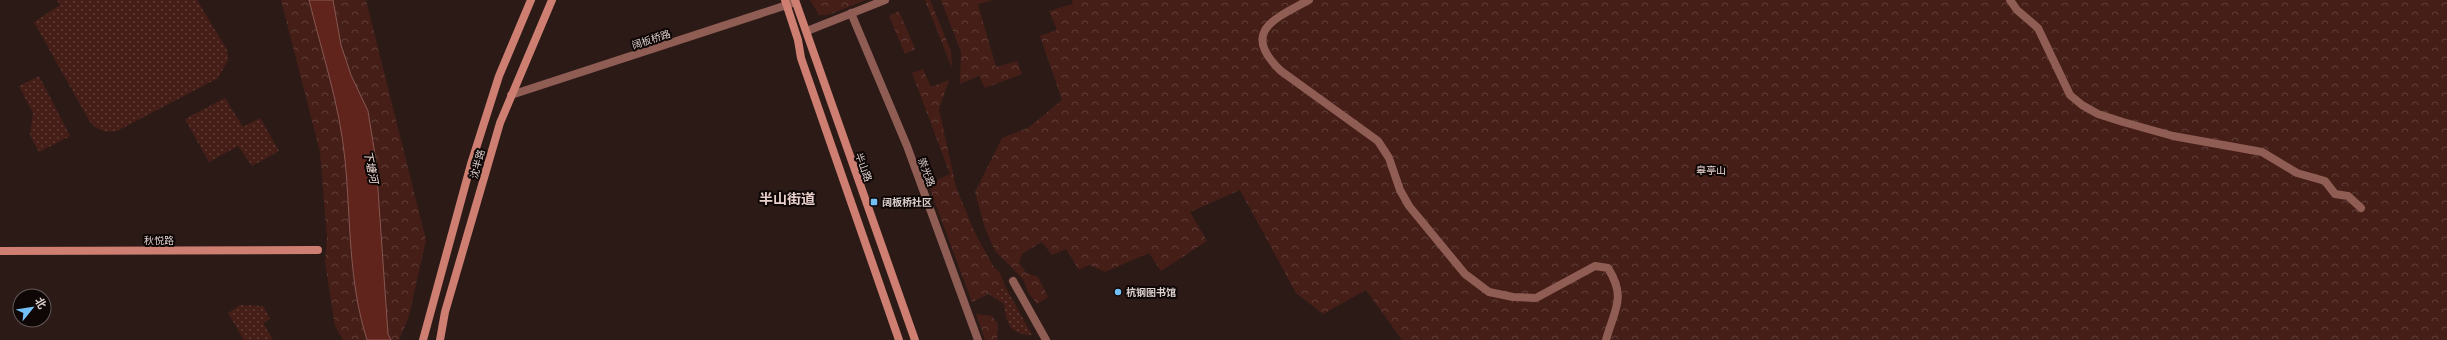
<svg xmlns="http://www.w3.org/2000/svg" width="2447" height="340" font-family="'Open Sans','Noto Sans SC',sans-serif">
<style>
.green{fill:url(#green-dots)}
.forest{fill:url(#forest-crowns)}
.water{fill:#60241c;stroke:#865851}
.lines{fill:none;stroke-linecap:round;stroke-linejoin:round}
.street{stroke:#8f5d54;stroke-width:8}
.secondary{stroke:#ce7f72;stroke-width:8}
.poi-dot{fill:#73c0f6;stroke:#0f0706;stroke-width:1.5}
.labels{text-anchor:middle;stroke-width:4;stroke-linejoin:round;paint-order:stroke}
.street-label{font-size:10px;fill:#ddd1ce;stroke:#0f0706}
.park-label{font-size:10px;fill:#f1dcd8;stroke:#0f0706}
.poi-label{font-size:10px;font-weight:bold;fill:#ddd1ce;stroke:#0f0706;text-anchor:start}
.water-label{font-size:11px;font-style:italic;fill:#f4dfdb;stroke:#0f0706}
.district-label{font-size:14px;font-weight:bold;fill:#e9d0cc;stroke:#0f0706}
</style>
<defs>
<pattern id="green-dots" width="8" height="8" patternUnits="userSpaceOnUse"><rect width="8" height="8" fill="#461e18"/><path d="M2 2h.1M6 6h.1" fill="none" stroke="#603e38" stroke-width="1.8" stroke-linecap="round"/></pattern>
<pattern id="forest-crowns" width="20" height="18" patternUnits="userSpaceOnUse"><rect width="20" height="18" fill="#461e18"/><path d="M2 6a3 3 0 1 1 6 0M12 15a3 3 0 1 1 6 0" fill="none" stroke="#603e38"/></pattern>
</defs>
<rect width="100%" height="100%" fill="#2c1a17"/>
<path class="green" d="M57,0H197L227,50L228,60L218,78L117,131C105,133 99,131 90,122L34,22L60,5Z
M39,76L70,136L39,152L30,135L33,113L19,86Z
M225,98L243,127L260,118L279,151L252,166L238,146L209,162L185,119Z
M1005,286L1032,335C1009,334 1007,325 1004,304L989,294Z
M240,305L263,306L270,319L263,323L273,340H244L228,313Z"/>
<path class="forest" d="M281,0H309C322,52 340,106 345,160C351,222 347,279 367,340H343L335,326L325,262L327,238L320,152Z
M333,0H366L426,240L409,316L399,340H391L388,334L376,161L368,111L351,75L341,45Z
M810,0H866L828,15H819Z
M925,0H930L951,51L952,68Z
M941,0H993L978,4L996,67L1017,61L1022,74L985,88L979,76L960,84L961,52Z
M1072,0H2447V340H1402L1366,290L1323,314L1296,293L1240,190L1190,212L1207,241L1161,271L1149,253L1105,272L1089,265L1079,270L1066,249L1052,255L1042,242L1023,253L1019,262L1026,273L1038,277L1048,297L1037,304L1028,292L1023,279L995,251L985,228L975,192L1002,138L1028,128L1062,100L1040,36L1057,30L1049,11L1073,4Z
M899,11L915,49L905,54L889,16Z
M923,69L931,87L949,80L939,109L956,187L975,233L993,266L1000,273L1005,286L972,302L928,184L950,174L912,73Z
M976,314L992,316L998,324L997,340H985Z"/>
<path class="water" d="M309,0H333L341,45L351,75L368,111L376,161L388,334L391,340H367C348,280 351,221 345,160C340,106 322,53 309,0Z"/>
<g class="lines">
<path class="street" d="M1309,0C1274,19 1240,32 1281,71L1378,141L1389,158L1400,190L1409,206L1465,274L1489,292L1513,297L1536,298L1595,266L1608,268C1627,298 1614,310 1606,340
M2010,0L2017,10L2038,28L2070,95L2082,105L2098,114L2123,122L2173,136L2262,152L2297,173L2325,181L2335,194L2348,196L2361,208
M851,13L907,146L978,340
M807,31L885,0
M511,95L793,3
M1013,281L1046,340"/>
<path class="secondary" d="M785,0L798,40L801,58L899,340
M795,0L915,340
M0,251L318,250
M423,340L471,164L499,76L531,0
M440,340L445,312L500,123L552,0"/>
</g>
<g class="poi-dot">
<rect x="870" y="198" width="8" height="8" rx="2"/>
<circle cx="1118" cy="292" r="4"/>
</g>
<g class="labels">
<g class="street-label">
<text transform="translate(651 39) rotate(-18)" y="4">阔板桥路</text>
<text transform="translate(477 164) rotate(-75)" y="4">沈半路</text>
<text transform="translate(864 167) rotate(70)" y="4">半山路</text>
<text transform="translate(927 172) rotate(70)" y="4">崇光路</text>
<text x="159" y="244">秋悦路</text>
</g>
<g class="park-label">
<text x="1711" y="174">皋亭山</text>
</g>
<g class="poi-label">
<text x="882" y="206">阔板桥社区</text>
<text x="1126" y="296">杭钢图书馆</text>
</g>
<g class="water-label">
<text transform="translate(371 167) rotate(78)" y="4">下塘河</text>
</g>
<g class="district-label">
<text x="787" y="204">半山街道</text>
</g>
</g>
<g transform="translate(32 308) rotate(60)"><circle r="19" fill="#0f0706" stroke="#615856"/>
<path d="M0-3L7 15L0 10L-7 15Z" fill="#73c0f6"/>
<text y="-6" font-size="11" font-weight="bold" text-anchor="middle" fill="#ddd1ce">北</text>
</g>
</svg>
